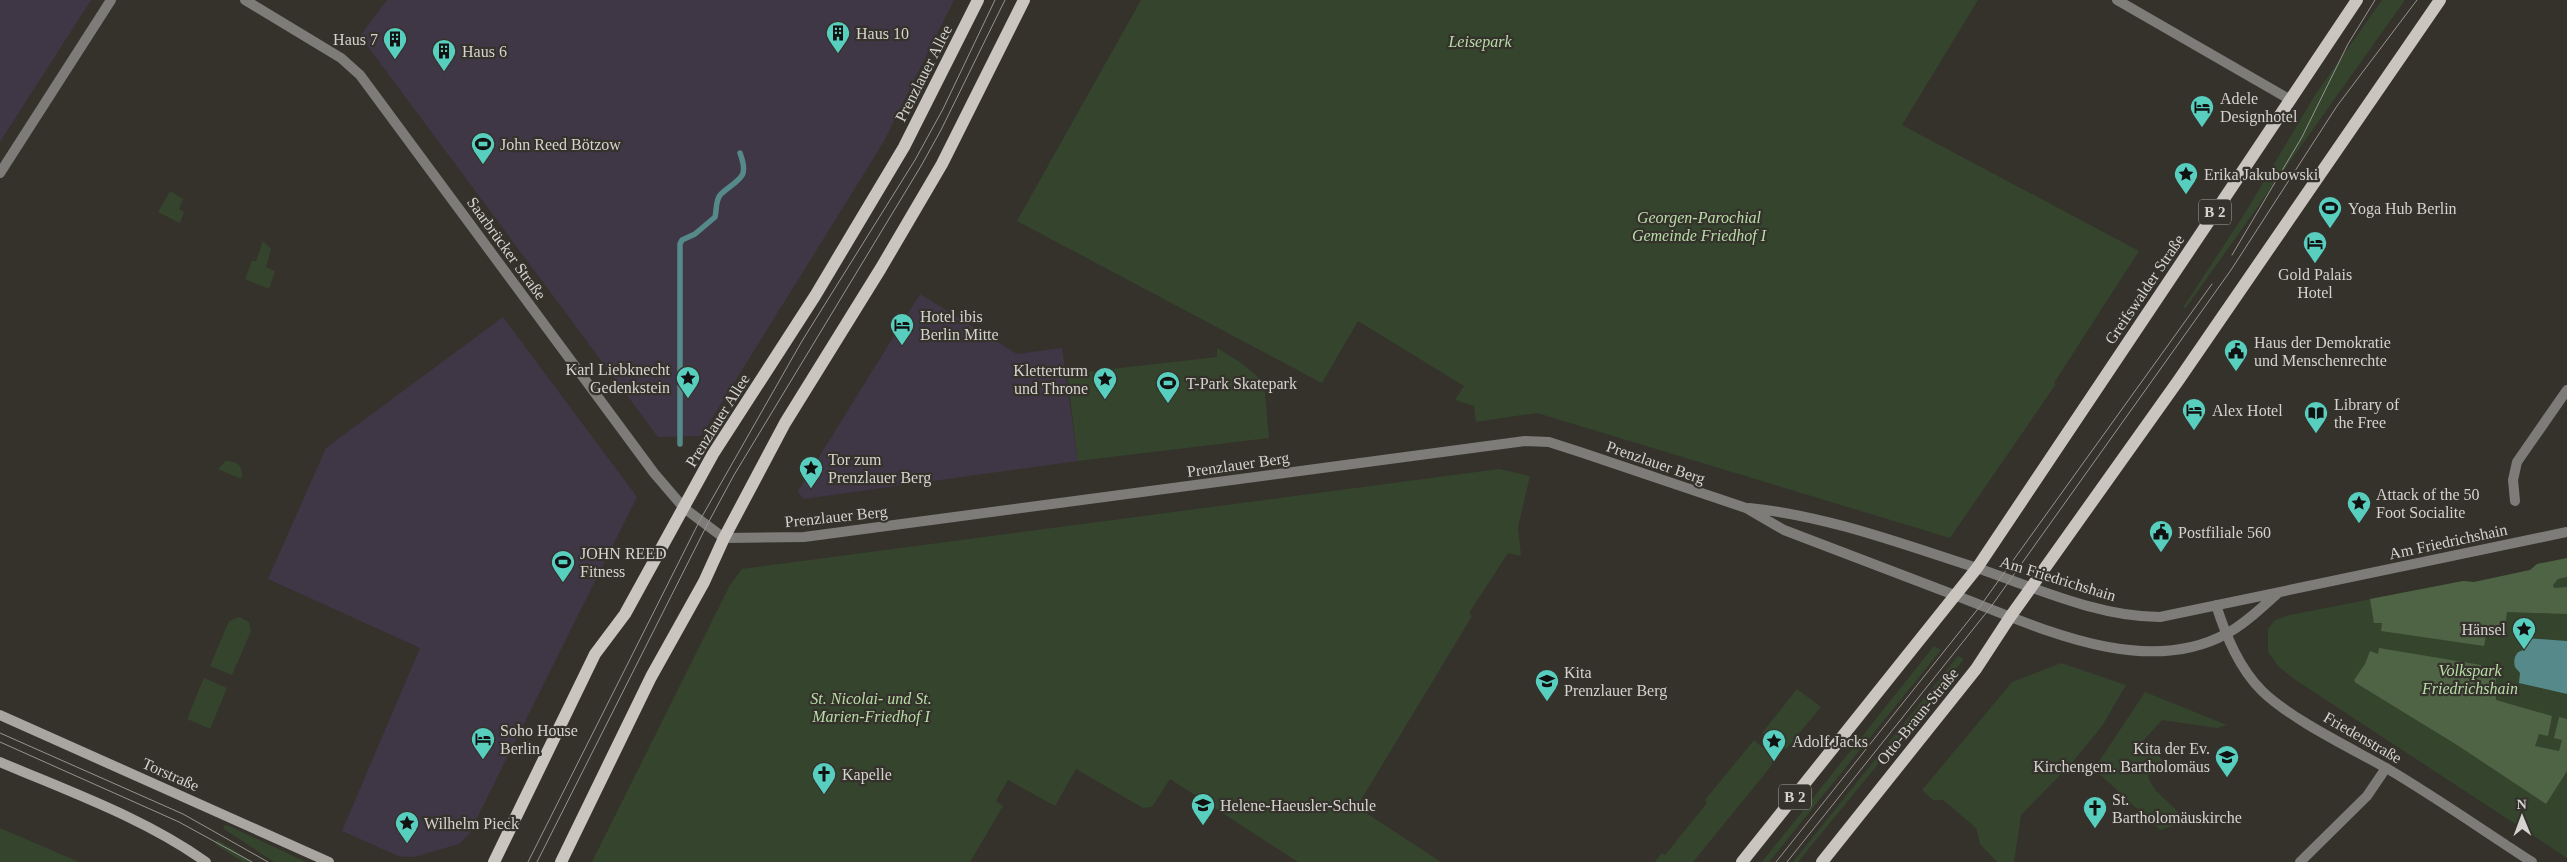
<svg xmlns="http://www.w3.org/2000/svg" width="2567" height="862" font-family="'Times New Roman',serif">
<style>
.commercial{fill:#3f3646}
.green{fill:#34442d}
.forest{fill:#4f6445}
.water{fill:#568989}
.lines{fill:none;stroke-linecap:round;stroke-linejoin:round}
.stream{stroke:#568989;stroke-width:5.5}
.minor{stroke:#7e7c79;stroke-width:10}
.tertiary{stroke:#7e7c79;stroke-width:10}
.secondary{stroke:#a9a5a1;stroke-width:10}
.primary{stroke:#cac5bf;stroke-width:12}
.tram{stroke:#979490;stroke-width:1}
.labels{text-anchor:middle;stroke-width:4.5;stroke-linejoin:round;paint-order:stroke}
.shield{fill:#35322c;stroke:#a5a39e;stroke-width:1}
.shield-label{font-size:15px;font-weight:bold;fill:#d5d3cf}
.poi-label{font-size:16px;fill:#d5d3cf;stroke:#35322c;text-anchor:start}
.park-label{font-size:16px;font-style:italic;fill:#b8dea7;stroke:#35322c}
.street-label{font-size:16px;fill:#d5d3cf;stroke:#35322c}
</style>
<rect width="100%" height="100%" fill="#35322c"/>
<path class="commercial" d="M0,0H91L0,142Z
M387,0H954L883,143L701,436L658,437L360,36Z
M920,294L1017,354L1062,348L1078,461L803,499L798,491Z
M503,317L637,497L469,834L459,844L414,857L398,856L342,831L420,648L268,579L326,448Z"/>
<path class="green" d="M1141,0H1978L1902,125L2139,251L2054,383L2056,384L1950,538L1537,413L1476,422L1474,406L1455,400L1464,386L1358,321L1322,383L1017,221Z
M2382,0H2405L2185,309L2184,306L2245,213L2315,95Z
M170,191L183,199L179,209L184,212L180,223L158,212Z
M263,241L271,249L266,267L275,271L269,289L245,279L252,261H256Z
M1217,348L1240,362L1264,382L1269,438L1078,461L1067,374L1217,357Z
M226,461C237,460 245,468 241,479L218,469Z
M1499,469L1530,476L1518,527L1521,556L1508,553L1469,613L1472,616L1358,805L1362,807L1360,809L1441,862H1298L1170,779L1152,807L1143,808L1076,769L1055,806L1008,780L996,801L1003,806L970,862H592L730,585L742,569Z
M2567,558V858L2294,679L2279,667L2268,652V629L2275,620L2290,615L2463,581L2474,582L2530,570L2537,564Z
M239,617L249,622L251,631L232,675L210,666L229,621Z
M1934,646L1941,650L1769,862H1762Z
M1958,656L1964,659L1798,862H1793Z
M2061,663L2126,685L2102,726L2071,764L2021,815L2014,862H1997L1980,844L1976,828L1943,800H1933L1922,790L2012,682Z
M204,678L227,688L210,729L187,719Z
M1797,689L1821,707L1787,748L1780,749L1762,733Z
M2145,692L2227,725L2217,728L2162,720L2143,741L2166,763V768L2161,773L2148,775C2152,794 2172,801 2181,817L2173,826L2160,830L2094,769Z
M1754,740L1772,756V765L1693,862H1655L1662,853L1665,855L1707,803L1705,800Z
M227,825L304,861L306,862H274L224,829L223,826Z
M0,828L79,862H0Z
M218,840L252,862H243L216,845L215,841Z"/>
<path class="forest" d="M2567,558V577L2558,579L2553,585L2554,588L2567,587V614L2507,612L2504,634L2487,631L2484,646L2381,631L2382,623H2374L2370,599L2463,581L2474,582L2530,570L2537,564Z
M2379,648L2481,665L2480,673L2496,678V700L2552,716L2548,736L2539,734L2535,746L2559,751L2562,740L2554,738L2559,717L2567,719V771L2546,804L2457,745L2356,683L2354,680L2365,664L2370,651L2378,654Z"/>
<path class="water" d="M2525,638L2567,641V694L2519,683L2520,673L2515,667C2513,660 2515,651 2524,650Z"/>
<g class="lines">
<path class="stream" d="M680,444V244L682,240L695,234L715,217C717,210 715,200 721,194C738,178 750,180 740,153"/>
<path class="minor" d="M245,0L341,58L360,75L654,473L684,508L724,538L804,537L1525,441L1549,442L1583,453L1746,508L1784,530L1957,596
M2117,0L2289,99
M0,173L111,0
M2515,501L2513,480L2517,462L2567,390
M1749,508C1828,516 1902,544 1977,568
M2300,862L2367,796L2386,768"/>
<path class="tertiary" d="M1977,568C2036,588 2098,617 2160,617L2567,532
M1957,596C2036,626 2143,679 2226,634C2245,624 2261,608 2277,594
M2216,605C2226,636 2239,668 2262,691C2292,720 2351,748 2388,769C2437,798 2484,831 2532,862"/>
<path class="secondary" d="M0,715L329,862
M0,762C70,792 144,818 206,862"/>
<path class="primary" d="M494,862L595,654L625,614L713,454L815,296L904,147L978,0
M561,862L651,677L704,582L724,538L785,423L881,268L942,164L1024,0
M1742,862L1977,568L2357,0
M1822,862L1976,669L2010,617L2178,381L2440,0"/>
<path class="tram" d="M2232,255L2302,137L2348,44L2375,0
M0,733L183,814L268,862
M0,742L179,822L252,862
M528,862L700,520L802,341L915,160L943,109L995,0
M537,862L707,525L734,475L921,166L941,130L1005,0
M1776,862L1981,605L2212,284
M1787,862L1990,608L2231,270L2337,106L2417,0"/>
</g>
<defs>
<g id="building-pin" transform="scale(1.25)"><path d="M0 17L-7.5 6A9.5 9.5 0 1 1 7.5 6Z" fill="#58cebf" stroke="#35322c"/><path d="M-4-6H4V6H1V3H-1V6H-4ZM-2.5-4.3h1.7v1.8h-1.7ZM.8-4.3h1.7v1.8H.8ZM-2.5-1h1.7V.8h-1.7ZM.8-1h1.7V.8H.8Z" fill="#111"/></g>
<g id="hotel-pin" transform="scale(1.25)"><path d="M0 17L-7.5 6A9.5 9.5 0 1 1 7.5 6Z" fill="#58cebf" stroke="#35322c"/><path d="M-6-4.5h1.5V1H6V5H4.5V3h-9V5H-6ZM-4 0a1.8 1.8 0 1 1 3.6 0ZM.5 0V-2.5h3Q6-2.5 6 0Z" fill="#111"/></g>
<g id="stadium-pin" transform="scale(1.25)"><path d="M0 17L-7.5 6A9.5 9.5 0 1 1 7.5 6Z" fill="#58cebf" stroke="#35322c"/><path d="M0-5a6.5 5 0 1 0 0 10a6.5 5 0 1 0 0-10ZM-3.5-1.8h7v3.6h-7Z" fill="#111"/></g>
<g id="sight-pin" transform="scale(1.25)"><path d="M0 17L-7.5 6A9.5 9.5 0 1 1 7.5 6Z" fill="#58cebf" stroke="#35322c"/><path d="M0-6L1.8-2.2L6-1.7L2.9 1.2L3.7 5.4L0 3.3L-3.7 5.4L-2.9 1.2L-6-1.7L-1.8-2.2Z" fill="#111"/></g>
<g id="civic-pin" transform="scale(1.25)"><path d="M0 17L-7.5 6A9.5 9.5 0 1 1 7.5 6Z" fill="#58cebf" stroke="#35322c"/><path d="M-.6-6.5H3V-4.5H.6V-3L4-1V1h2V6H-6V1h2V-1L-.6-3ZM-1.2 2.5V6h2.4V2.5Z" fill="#111"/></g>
<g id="library-pin" transform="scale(1.25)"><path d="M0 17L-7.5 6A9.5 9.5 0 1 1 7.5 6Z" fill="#58cebf" stroke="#35322c"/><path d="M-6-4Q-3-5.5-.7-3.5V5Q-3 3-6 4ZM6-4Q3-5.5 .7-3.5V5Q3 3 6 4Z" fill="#111"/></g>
<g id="school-pin" transform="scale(1.25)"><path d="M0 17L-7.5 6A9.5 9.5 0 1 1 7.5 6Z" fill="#58cebf" stroke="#35322c"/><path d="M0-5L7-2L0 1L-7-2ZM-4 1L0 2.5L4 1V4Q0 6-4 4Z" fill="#111"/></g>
<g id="church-pin" transform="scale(1.25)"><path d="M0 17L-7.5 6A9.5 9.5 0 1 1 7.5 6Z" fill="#58cebf" stroke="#35322c"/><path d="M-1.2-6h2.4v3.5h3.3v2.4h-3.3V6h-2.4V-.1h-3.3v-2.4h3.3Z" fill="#111"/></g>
</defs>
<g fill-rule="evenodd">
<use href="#building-pin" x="838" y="33"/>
<use href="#building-pin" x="395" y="39"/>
<use href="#building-pin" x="444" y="51"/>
<use href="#hotel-pin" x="2202" y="107"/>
<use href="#stadium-pin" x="483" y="144"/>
<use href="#sight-pin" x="2186" y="174"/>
<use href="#stadium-pin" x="2330" y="208"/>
<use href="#hotel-pin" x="2315" y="243"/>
<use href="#hotel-pin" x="902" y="325"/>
<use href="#civic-pin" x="2236" y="351"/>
<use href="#sight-pin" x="688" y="378"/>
<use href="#sight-pin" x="1105" y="379"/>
<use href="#stadium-pin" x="1168" y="383"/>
<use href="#hotel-pin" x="2194" y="410"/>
<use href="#library-pin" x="2316" y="413"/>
<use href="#sight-pin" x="811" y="468"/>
<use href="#sight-pin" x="2359" y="503"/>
<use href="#civic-pin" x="2161" y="532"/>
<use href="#stadium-pin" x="563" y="562"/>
<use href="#sight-pin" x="2524" y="629"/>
<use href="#school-pin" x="1547" y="681"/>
<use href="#hotel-pin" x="483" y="739"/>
<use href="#sight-pin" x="1774" y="741"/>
<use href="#school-pin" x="2227" y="757"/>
<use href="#church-pin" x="824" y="774"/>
<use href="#school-pin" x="1203" y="805"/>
<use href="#church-pin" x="2095" y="808"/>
<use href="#sight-pin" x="407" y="823"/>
</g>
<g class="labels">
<g class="shield">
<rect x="2199" y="199.5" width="32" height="25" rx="4"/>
<rect x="1779" y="784.5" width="32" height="25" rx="4"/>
</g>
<g class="shield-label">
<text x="2215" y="217">B 2</text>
<text x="1795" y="802">B 2</text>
</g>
<g class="poi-label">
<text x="856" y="39">Haus 10</text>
<text x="378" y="45" text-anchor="end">Haus 7</text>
<text x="462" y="57">Haus 6</text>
<text x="2220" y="104">Adele<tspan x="2220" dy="18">Designhotel</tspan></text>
<text x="500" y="150">John Reed Bötzow</text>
<text x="2204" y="180">Erika Jakubowski</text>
<text x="2348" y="214">Yoga Hub Berlin</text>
<text x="2315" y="280" text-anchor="middle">Gold Palais<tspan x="2315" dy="18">Hotel</tspan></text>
<text x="920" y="322">Hotel ibis<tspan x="920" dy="18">Berlin Mitte</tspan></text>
<text x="2254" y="348">Haus der Demokratie<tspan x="2254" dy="18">und Menschenrechte</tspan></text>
<text x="670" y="375" text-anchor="end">Karl Liebknecht<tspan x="670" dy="18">Gedenkstein</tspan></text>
<text x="1088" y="376" text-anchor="end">Kletterturm<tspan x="1088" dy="18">und Throne</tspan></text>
<text x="1186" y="389">T-Park Skatepark</text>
<text x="2334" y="410">Library of<tspan x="2334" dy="18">the Free</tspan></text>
<text x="2212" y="416">Alex Hotel</text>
<text x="828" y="465">Tor zum<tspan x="828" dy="18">Prenzlauer Berg</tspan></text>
<text x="2376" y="500">Attack of the 50<tspan x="2376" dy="18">Foot Socialite</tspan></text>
<text x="2178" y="538">Postfiliale 560</text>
<text x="580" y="559">JOHN REED<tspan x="580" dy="18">Fitness</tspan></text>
<text x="2506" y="635" text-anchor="end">Hänsel</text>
<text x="1564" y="678">Kita<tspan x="1564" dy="18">Prenzlauer Berg</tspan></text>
<text x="500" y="736">Soho House<tspan x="500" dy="18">Berlin</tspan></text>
<text x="1792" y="747">Adolf Jacks</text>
<text x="2210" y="754" text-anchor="end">Kita der Ev.<tspan x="2210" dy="18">Kirchengem. Bartholomäus</tspan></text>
<text x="842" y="780">Kapelle</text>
<text x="2112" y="805">St.<tspan x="2112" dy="18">Bartholomäuskirche</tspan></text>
<text x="1220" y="811">Helene-Haeusler-Schule</text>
<text x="424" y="829">Wilhelm Pieck</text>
</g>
<g class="park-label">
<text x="1480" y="47">Leisepark</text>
<text x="1699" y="223">Georgen-Parochial<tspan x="1699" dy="18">Gemeinde Friedhof I</tspan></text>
<text x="2470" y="676">Volkspark<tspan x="2470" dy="18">Friedrichshain</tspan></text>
<text x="871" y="704">St. Nicolai- und St.<tspan x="871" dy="18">Marien-Friedhof I</tspan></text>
</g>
<g class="street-label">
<text transform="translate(923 73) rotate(-63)" y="6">Prenzlauer Allee</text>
<text transform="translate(507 248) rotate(54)" y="6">Saarbrücker Straße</text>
<text transform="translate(2144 289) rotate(-56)" y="6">Greifswalder Straße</text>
<text transform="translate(717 420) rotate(-58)" y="6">Prenzlauer Allee</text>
<text transform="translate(1656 462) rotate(19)" y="6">Prenzlauer Berg</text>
<text transform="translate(1238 464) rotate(-8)" y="6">Prenzlauer Berg</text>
<text transform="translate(836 516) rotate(-6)" y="6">Prenzlauer Berg</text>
<text transform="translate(2448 541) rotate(-12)" y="6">Am Friedrichshain</text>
<text transform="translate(2058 578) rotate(17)" y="6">Am Friedrichshain</text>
<text transform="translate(1917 716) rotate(-51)" y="6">Otto-Braun-Straße</text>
<text transform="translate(2363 737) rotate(30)" y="6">Friedenstraße</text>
<text transform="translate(171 774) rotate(24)" y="6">Torstraße</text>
</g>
</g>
<g transform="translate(2522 817) rotate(359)" stroke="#35322c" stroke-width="4" paint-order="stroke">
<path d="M0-4L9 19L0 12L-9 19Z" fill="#d5d3cf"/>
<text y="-8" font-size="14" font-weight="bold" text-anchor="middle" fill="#d5d3cf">N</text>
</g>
</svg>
